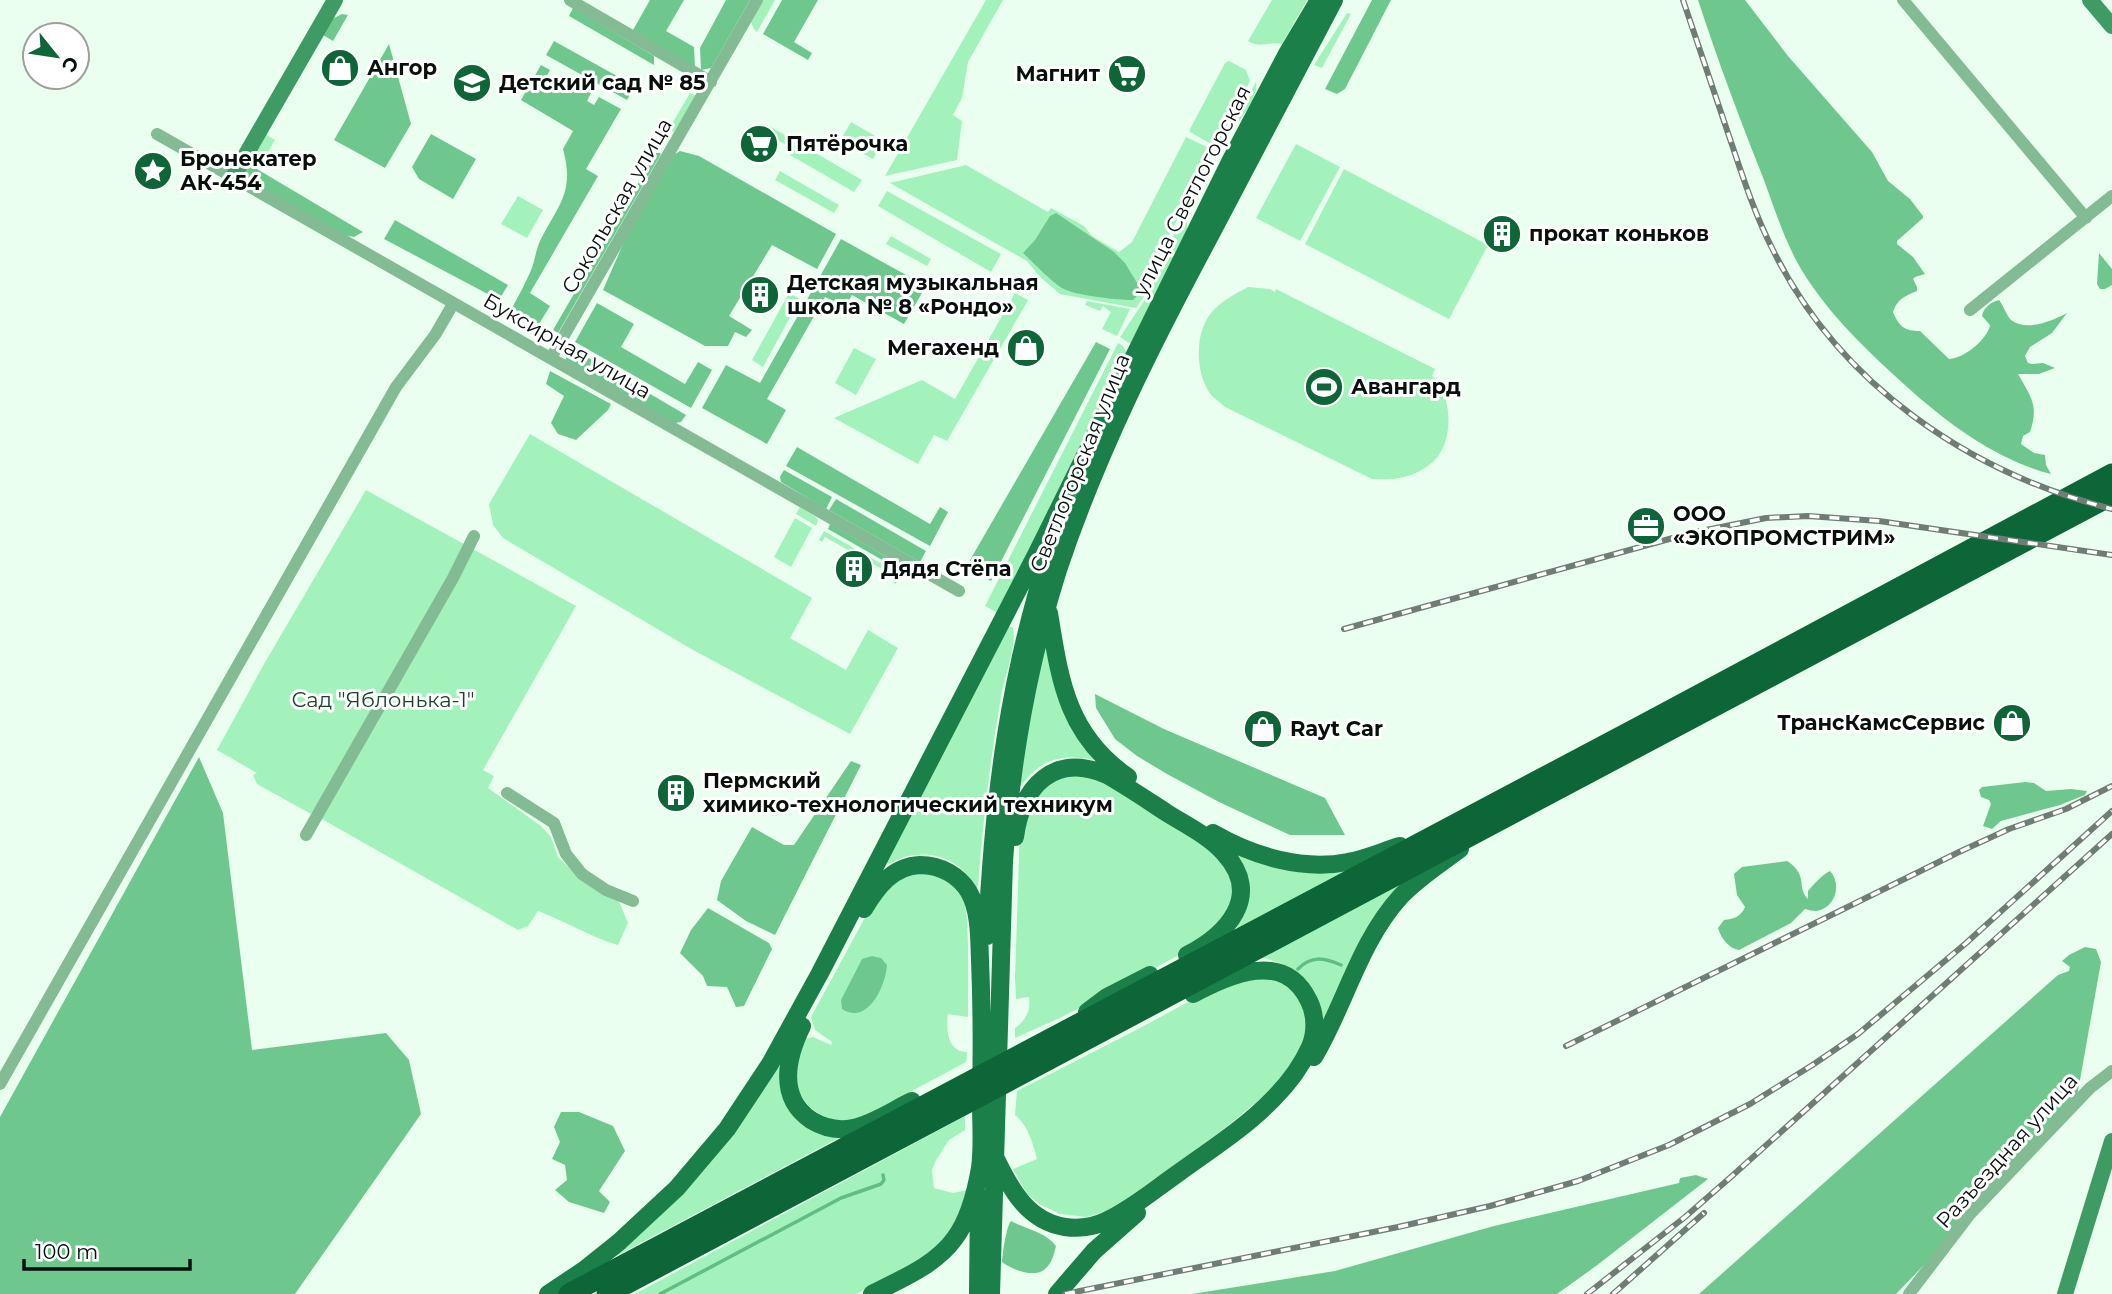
<svg xmlns="http://www.w3.org/2000/svg" width="2112" height="1294" font-family="Montserrat,sans-serif">
<style>
.green{fill:#a3f2bc}
.forest{fill:#6ec88d}
.lines{fill:none;stroke-linecap:round;stroke-linejoin:round}
.stream{stroke:#63bd83;stroke-width:3.5}
.street{stroke:#82bb94;stroke-width:12}
.secondary{stroke:#3e9b63;stroke-width:16}
.primary{stroke:#1b7f49;stroke-width:18}
.highway{stroke:#0c6638;stroke-width:21}
.rail-casing{stroke:#6f7d73;stroke-width:6}
.rail{stroke:#fff;stroke-width:3.5;stroke-dasharray:10;stroke-linecap:butt}
.labels{text-anchor:middle;stroke-width:6;stroke-linejoin:round;paint-order:stroke}
.poi-label{font-size:21px;font-weight:bold;fill:#07100a;stroke:#fff;text-anchor:start}
.street-label{font-size:21px;fill:#07100a;stroke:#fff}
.park-label{font-size:21px;fill:#1c422a;stroke:#fff}
</style>
<rect width="100%" height="100%" fill="#eafff0"/>
<path class="green" d="M763,0H775L757,32L754,29L751,22Z
M986,0H1003L968,62L962,98L953,115L962,121L957,160L885,176Z
M1272,0H1307L1282,44C1267,41 1262,49 1248,41Z
M1347,13L1351,14L1322,68L1314,65Z
M1229,61L1246,70L1250,81L1219,141L1216,144L1213,145L1190,132V129L1225,63Z
M1256,82C1259,99 1239,121 1228,135Z
M690,93L696,96L674,132L669,129Z
M851,122L884,141L873,159L840,141Z
M771,127L862,180L854,192L790,155L793,149L767,134Z
M265,134L275,140L260,166L250,161Z
M1186,137L1211,149V156L1160,252L1149,289L1136,308L1060,294L1039,276L1027,261L890,183L966,165L1048,212L1051,208L1084,226L1092,236L1119,252L1132,242Z
M1296,144L1340,167L1300,241L1256,218Z
M1344,169L1488,245L1449,319L1305,244Z
M780,171L839,205L834,213L775,180Z
M887,191L1001,254L991,272L878,206Z
M518,196L543,210L527,238L501,224Z
M1185,212L1187,213V230L1132,342L1129,343L1120,337L1152,289L1166,250Z
M891,236L931,259L927,266L886,244Z
M1248,287L1270,289L1275,292L1276,289L1435,369L1432,376C1454,396 1455,447 1429,465C1410,479 1394,480 1372,479L1225,407C1220,402 1212,397 1209,392C1195,370 1195,333 1211,313C1221,301 1235,294 1248,287Z
M789,293L800,299L763,367L752,360Z
M1015,293L1028,300L947,441L934,435L918,464L834,418L922,380L955,399Z
M1087,301L1130,309L1117,336L1102,329L1111,312L1103,306L1100,311L1085,305Z
M1118,343L1123,346L1127,353L998,613L985,606Z
M854,348L876,359L856,395L835,383Z
M530,434L812,598L790,638L846,670L868,630L898,648L850,734L693,650L503,538L493,525L489,504Z
M366,490L576,606L483,770L494,776L488,788L541,826L551,837L558,857L579,877L618,899L628,923L618,945C590,937 565,921 538,911L528,926L518,930L320,818L316,806L311,814L257,784L253,775L257,773L217,750L264,664Z
M800,507L816,517L818,521L816,526L796,514Z
M795,518L812,528L791,567L774,557Z
M824,531L901,575L896,584L893,583L896,577L825,537L822,542L819,540Z
M1008,626L1013,628C1017,646 1004,678 1001,697C990,760 983,822 978,886L976,888L975,887C963,862 936,850 909,856C901,857 895,862 888,864L886,862Z
M1048,645L1096,760C1061,754 1041,758 1020,787L1018,779L1043,647Z
M1064,772L1110,781L1223,859L1234,889L1230,912L1185,952L1062,1017L1015,1038V1028C1026,1020 1031,1011 1029,997L1016,999L1015,978L1020,827L1033,792Z
M1236,851L1344,871L1346,873L1239,929L1236,927L1245,909L1234,854Z
M938,870L963,894L967,918L968,946V1017L948,1014C946,1030 947,1051 967,1052L966,1062L867,1115C862,1116 856,1119 851,1120C824,1125 798,1103 795,1077C794,1066 800,1050 803,1039L813,1037L831,1045L832,1042L815,1030L811,1017L875,899L896,875Z
M1397,881L1401,886L1324,1025C1309,984 1305,967 1259,957Z
M1264,974L1296,988L1310,1020L1300,1053L1275,1087L1221,1131L1119,1205L1105,1212L1086,1217L1060,1214L1041,1205L1027,1194L1013,1169L1037,1159C1033,1144 1028,1125 1015,1115L1017,1091L1140,1028L1227,981Z
M783,1049L792,1108L848,1133L584,1273L615,1249Z
M965,1116V1130L949,1140L936,1160L932,1170L934,1188L953,1193L967,1190L964,1203L949,1236L917,1262L856,1294H635Z"/>
<path class="forest" d="M650,0H684L666,31L694,47L695,68L633,30Z
M726,0H750L711,68L701,70L700,48Z
M782,0H818L794,42L812,53L808,60L763,34Z
M1372,0H1391L1345,89L1337,94L1325,89Z
M1698,0H1745L1788,56L1872,152L1888,181L1910,199L1923,216V218L1897,241V244L1913,257L1925,274L1915,277L1913,279L1917,287V291C1905,296 1897,299 1893,312C1899,327 1905,331 1920,331L1949,359C1963,359 1988,339 1990,325L1982,316C1983,308 1991,302 1999,300C2004,306 2006,315 2011,320C2026,332 2052,321 2067,313L2052,333L2030,347L2025,356L2028,363L2032,364L2043,363L2055,368L2039,374H2018C2031,397 2039,405 2030,432L2023,436L2021,444L2034,453L2045,455L2046,465L2051,474C2000,461 1954,428 1915,394C1875,358 1836,323 1806,277C1787,248 1776,213 1764,180C1740,120 1718,61 1698,0Z
M573,8L654,56V65L569,16Z
M342,14L348,15L333,41L323,35L332,19Z
M554,41L635,86L627,100L546,55Z
M389,44L411,124L385,168L334,140Z
M541,65L550,70L545,79L558,87L564,77L591,93L587,101L594,105L599,97L621,109L586,169L598,176L530,293L550,306L539,324L512,308C519,295 526,282 532,268C535,259 536,250 540,241C558,205 575,193 563,149L573,131L521,100Z
M431,134L476,159L453,199L419,179L412,167Z
M657,151L661,154L558,333L553,330Z
M680,151L699,156L836,234L817,269L772,245L729,316L752,330L746,337L735,332L728,346H705L603,290L627,235L675,154Z
M247,163L363,232L354,237L343,235L251,182L245,173Z
M1056,213L1114,252L1125,263L1142,291L1133,300C1117,300 1081,296 1066,290C1055,286 1033,262 1023,253L1035,240L1050,216Z
M395,220L508,285L499,300L384,239Z
M841,239L926,286L904,324L852,295L845,307L825,297L767,399L786,410L767,444L702,408L726,365L760,383Z
M2099,253L2112,269V285L2105,289H2100L2097,284Z
M597,303L634,324L621,347L685,384L698,362L712,370L691,408L575,342Z
M1096,342L1110,349L991,581L966,567Z
M572,348L686,415L681,422L675,423L565,360Z
M550,371L611,404L608,410L576,440L558,434L551,423L564,396L546,384Z
M797,447L930,524L940,507L948,512L930,546L786,466Z
M784,470L832,497L826,509L781,482L780,477Z
M836,499L926,551L920,562L829,510Z
M830,524L915,573L912,577L828,529Z
M1095,694L1164,729L1325,798L1345,835H1290L1219,802L1167,774L1137,756L1115,739L1096,708Z
M199,757L223,813L252,1050L386,1033L409,1060L421,1114L295,1294H0V1117Z
M851,761L861,765L775,935L746,921L717,900L721,881L752,827L784,845H794Z
M2025,782L2034,783L2046,791L2071,789L2087,791L2085,795L2060,805L2001,821L1992,829L1983,826L1991,804L1989,800L1981,797L1979,790L1982,787Z
M1787,861C1809,875 1796,887 1808,899V891C1813,885 1823,874 1830,871C1842,884 1836,908 1816,911C1812,911 1809,910 1805,909L1791,923L1739,950C1728,948 1721,938 1718,928L1724,920C1733,919 1741,917 1745,907L1737,895L1734,874L1742,867Z
M708,908L769,943L772,949L744,1006L736,1007L727,987L707,986L703,976L680,953L691,930Z
M2085,947L2096,949L2101,962L2075,1108L1896,1294H1699L2058,975L2069,971L2070,967L2062,961L2069,955Z
M872,956L881,958L887,965C886,985 868,1026 842,1009L841,1000L862,959Z
M561,1112H579L613,1126L625,1151L599,1191L610,1202L604,1213L569,1202L555,1190L567,1180L565,1165L552,1159L560,1142L554,1127Z
M1696,1175L1708,1179L1596,1266L1557,1294H1192L1335,1271L1494,1226L1679,1183L1680,1178Z
M1011,1221C1026,1229 1046,1232 1056,1246C1054,1254 1052,1263 1046,1268C1036,1279 1012,1270 1002,1262C1003,1252 1006,1227 1011,1221Z"/>
<g class="lines">
<path class="stream" d="M1298,969C1311,955 1325,958 1341,965
M660,1294L841,1198L881,1184L884,1180L883,1175"/>
<path class="street" d="M570,0L711,82
M1903,0L2086,218
M157,134L959,591
M1970,310L2112,196
M551,358L757,0
M507,793L554,823L566,854L582,874L606,890L633,901
M306,835L453,578L474,536
M0,1084L396,387L435,335L453,304
M1909,1294L1970,1214L2090,1088L2112,1071"/>
<path class="secondary" d="M2090,0L2112,26
M233,177L335,0
M2065,1294L2112,1141"/>
<path class="primary" d="M1049,613C1060,681 1067,735 1128,777
M1213,833C1253,856 1302,871 1348,862C1366,859 1383,851 1400,846
M1015,837C1022,786 1054,752 1107,775C1128,787 1147,800 1167,813C1186,825 1209,836 1224,853C1264,896 1226,935 1187,955
M864,909C877,887 893,866 920,865C940,865 959,875 969,892C980,912 979,938 980,960C982,1008 982,1056 981,1104C981,1125 983,1147 980,1168C976,1191 969,1219 955,1238C936,1265 901,1279 872,1294
M987,936C993,800 1009,674 1052,544
M1087,1012L1107,997L1150,975
M802,1026C787,1057 777,1097 811,1120C824,1128 838,1131 853,1128C873,1124 893,1110 912,1101
M1314,1057C1345,1005 1359,942 1401,896C1418,878 1440,864 1460,849
M996,1159C1011,1190 1028,1221 1065,1227C1079,1229 1093,1227 1106,1221C1132,1209 1154,1190 1177,1174C1210,1150 1245,1128 1273,1099C1288,1084 1301,1067 1310,1047C1316,1033 1316,1015 1309,1001C1284,949 1230,975 1193,994
M548,1294L584,1270L619,1242L677,1188L727,1129L770,1064L820,973L1037,553L1231,160L1288,52L1319,0
M978,1294L979,1196
M991,1294L1004,861C1011,762 1028,665 1058,570C1097,453 1153,342 1211,234C1252,156 1293,78 1334,0
M1057,1294L1094,1251L1137,1213"/>
<path class="highway" d="M569,1294L1641,726L2112,474
M607,1294C1108,1026 1611,763 2112,495"/>
<g class="rail-casing">
<path id="rail" d="M1683,0C1698,45 1714,91 1729,136C1742,174 1754,213 1773,250C1839,384 1969,473 2112,509
M1344,629L1691,533L1766,518L1808,516L1879,521L2112,555
M1566,1046L1959,852L2009,829L2066,809L2112,786
M1065,1294L1398,1227L1490,1206L1578,1181L1669,1145L1750,1104L1814,1064L1858,1034L1965,944L2112,811
M1587,1294L1685,1217L1732,1176L2112,834
M1613,1294L1704,1213"/>
</g>
<use href="#rail" class="rail"/>
</g>
<defs>
<g id="shop-disc" transform="scale(2.0125)"><circle r="9.5" fill="#0e6638" stroke="#fff"/><path d="M-5-2.5h2.3a2.7 3.5 0 0 1 5.4 0H5L5.5 6h-11ZM-1.5-2.5h3a1.5 2.3 0 0 0-3 0Z" fill="#fff"/></g>
<g id="supermarket-disc" transform="scale(2.0125)"><circle r="9.5" fill="#0e6638" stroke="#fff"/><path d="M-6-5.5h2.5l.6 2H6L4.5 2H-2.5L-4.4-4H-6ZM-1.5 3.2a1.3 1.3 0 1 0 .1 0ZM3 3.2a1.3 1.3 0 1 0 .1 0Z" fill="#fff"/></g>
<g id="school-disc" transform="scale(2.0125)"><circle r="9.5" fill="#0e6638" stroke="#fff"/><path d="M0-5L7-2L0 1L-7-2ZM-4 1L0 2.5L4 1V4Q0 6-4 4Z" fill="#fff"/></g>
<g id="sight-disc" transform="scale(2.0125)"><circle r="9.5" fill="#0e6638" stroke="#fff"/><path d="M0-6L1.8-2.2L6-1.7L2.9 1.2L3.7 5.4L0 3.3L-3.7 5.4L-2.9 1.2L-6-1.7L-1.8-2.2Z" fill="#fff"/></g>
<g id="building-disc" transform="scale(2.0125)"><circle r="9.5" fill="#0e6638" stroke="#fff"/><path d="M-4-6H4V6H1V3H-1V6H-4ZM-2.5-4.3h1.7v1.8h-1.7ZM.8-4.3h1.7v1.8H.8ZM-2.5-1h1.7V.8h-1.7ZM.8-1h1.7V.8H.8Z" fill="#fff"/></g>
<g id="stadium-disc" transform="scale(2.0125)"><circle r="9.5" fill="#0e6638" stroke="#fff"/><path d="M0-5a6.5 5 0 1 0 0 10a6.5 5 0 1 0 0-10ZM-3.5-1.8h7v3.6h-7Z" fill="#fff"/></g>
<g id="office-disc" transform="scale(2.0125)"><circle r="9.5" fill="#0e6638" stroke="#fff"/><path d="M-6-3h4V-5.5h4V-3h4V5H-6ZM-1-4.5V-3h2v-1.5ZM-6 0V1H6V0Z" fill="#fff"/></g>
</defs>
<g fill-rule="evenodd">
<use href="#shop-disc" x="340" y="68"/>
<use href="#supermarket-disc" x="1127" y="74"/>
<use href="#school-disc" x="472" y="83"/>
<use href="#supermarket-disc" x="759" y="144"/>
<use href="#sight-disc" x="153" y="171"/>
<use href="#building-disc" x="1502" y="234"/>
<use href="#building-disc" x="760" y="295"/>
<use href="#shop-disc" x="1026" y="348"/>
<use href="#stadium-disc" x="1324" y="387"/>
<use href="#office-disc" x="1646" y="526"/>
<use href="#building-disc" x="854" y="569"/>
<use href="#shop-disc" x="2012" y="723"/>
<use href="#shop-disc" x="1263" y="729"/>
<use href="#building-disc" x="676" y="793"/>
</g>
<g class="labels">
<g class="poi-label">
<text x="367" y="75">Ангор</text>
<text x="1100" y="81" text-anchor="end">Магнит</text>
<text x="499" y="90">Детский сад № 85</text>
<text x="786" y="151">Пятёрочка</text>
<text x="180" y="166">Бронекатер<tspan x="180" dy="24">АК-454</tspan></text>
<text x="1529" y="241">прокат коньков</text>
<text x="787" y="290">Детская музыкальная<tspan x="787" dy="24">школа № 8 «Рондо»</tspan></text>
<text x="999" y="355" text-anchor="end">Мегахенд</text>
<text x="1351" y="394">Авангард</text>
<text x="1673" y="521">ООО<tspan x="1673" dy="24">«ЭКОПРОМСТРИМ»</tspan></text>
<text x="881" y="576">Дядя Стёпа</text>
<text x="1985" y="730" text-anchor="end">ТрансКамсСервис</text>
<text x="1290" y="736">Rayt Car</text>
<text x="703" y="788">Пермский<tspan x="703" dy="24">химико-технологический техникум</tspan></text>
</g>
<g class="street-label">
<text transform="translate(1192 191) rotate(-63)" y="7">улица Светлогорская</text>
<text transform="translate(617 206) rotate(-60)" y="7">Сокольская улица</text>
<text transform="translate(567 346) rotate(30)" y="7">Буксирная улица</text>
<text transform="translate(1080 463) rotate(-68)" y="7">Светлогорская улица</text>
<text transform="translate(2007 1151) rotate(-48)" y="7">Разъездная улица</text>
</g>
<g class="park-label">
<text x="383" y="707">Сад "Яблонька-1"</text>
</g>
</g>
<g transform="translate(56 56) rotate(120)"><circle r="33" fill="#ffffff" stroke="#9c9f9d" stroke-width="2"/>
<path d="M0-5L12 26L0 18L-12 26Z" fill="#0e6638"/>
<text y="-10" font-size="19" font-weight="bold" text-anchor="middle" fill="#07100a">С</text>
</g>
<path d="M24 1259v10h166v-10" fill="none" stroke="#07100a" stroke-width="3.5"/>
<text x="35" y="1259" font-size="21" fill="#07100a" stroke="#ffffff" stroke-width="5" paint-order="stroke">100 m</text>
</svg>
